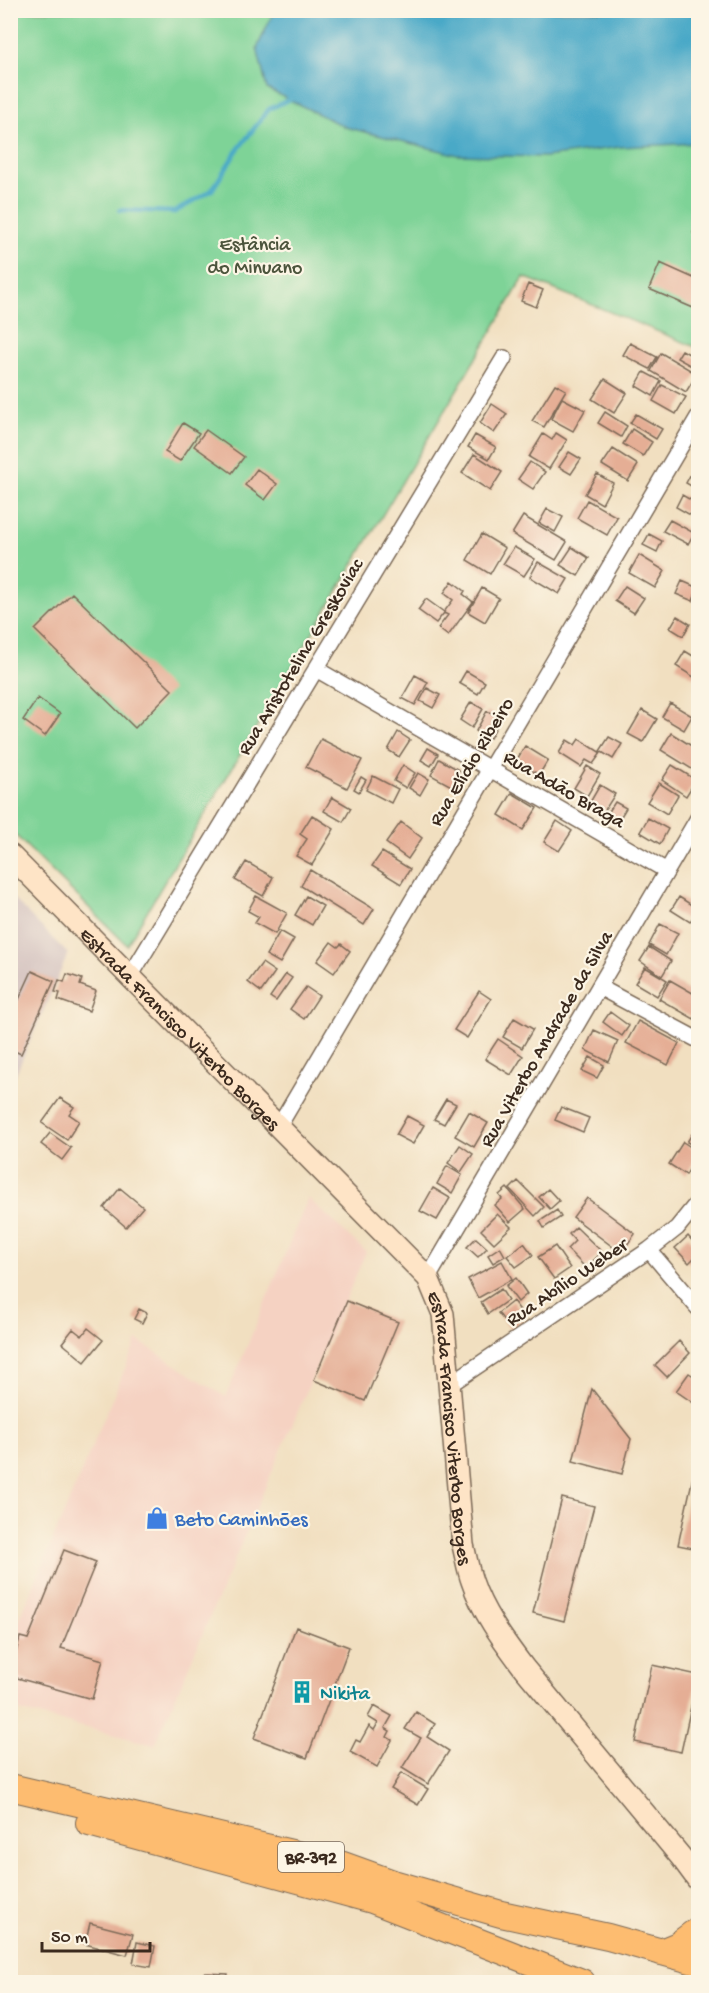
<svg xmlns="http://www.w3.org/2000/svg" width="709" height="1993" font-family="'Gochi Hand',sans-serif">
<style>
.built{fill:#f5d2c2}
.industrial{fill:#d1bfbd}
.green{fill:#7ed397;stroke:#5c7e5a;stroke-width:1.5}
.water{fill:#48a9c7;stroke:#426a72;stroke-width:1.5}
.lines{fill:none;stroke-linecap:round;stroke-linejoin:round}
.stream{stroke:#48a9c7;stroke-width:4.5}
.building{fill:#e5ae95}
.street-casing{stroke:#7b6957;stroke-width:18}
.secondary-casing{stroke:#7b6957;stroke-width:24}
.highway-casing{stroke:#7b6957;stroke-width:28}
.street{stroke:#fff;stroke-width:15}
.secondary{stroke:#fee4c6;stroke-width:21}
.highway{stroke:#fdbc70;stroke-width:26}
.labels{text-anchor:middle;stroke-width:4.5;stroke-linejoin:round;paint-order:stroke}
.shield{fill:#fcf5e5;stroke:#75675a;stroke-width:1.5}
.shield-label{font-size:18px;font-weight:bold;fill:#3b2a1e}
.park-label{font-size:20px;fill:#4c543c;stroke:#fcf5e5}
.street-label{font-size:20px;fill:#3b2a1e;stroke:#fcf5e5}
.shop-label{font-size:20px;fill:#366cbe;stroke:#fcf5e5;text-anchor:start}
.culture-label{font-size:20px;fill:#0d838f;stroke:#fcf5e5;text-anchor:start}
</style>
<rect width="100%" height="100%" fill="#fcf5e5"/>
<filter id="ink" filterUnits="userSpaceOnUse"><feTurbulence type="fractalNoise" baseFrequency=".0167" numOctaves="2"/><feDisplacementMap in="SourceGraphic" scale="12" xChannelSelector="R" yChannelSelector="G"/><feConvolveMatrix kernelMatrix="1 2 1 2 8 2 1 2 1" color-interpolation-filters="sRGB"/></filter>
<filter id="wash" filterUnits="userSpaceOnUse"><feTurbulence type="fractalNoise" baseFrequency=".008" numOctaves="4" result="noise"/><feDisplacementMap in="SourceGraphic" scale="24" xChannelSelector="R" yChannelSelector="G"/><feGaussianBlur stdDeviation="1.35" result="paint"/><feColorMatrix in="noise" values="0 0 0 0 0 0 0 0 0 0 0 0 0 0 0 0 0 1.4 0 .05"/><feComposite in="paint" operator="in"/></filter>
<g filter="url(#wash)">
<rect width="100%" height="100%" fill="#f1dfc0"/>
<path class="built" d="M308,1198L366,1252L155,1745L11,1709V1639L137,1340L226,1397Z"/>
<path class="industrial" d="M11,896L68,954L11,1085Z"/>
<path class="green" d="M10,11H698V348L524,277L127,945L11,831Z"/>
<path class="water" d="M274,11H698V143L620,147L545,157L458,155L345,127L267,89L257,48Z"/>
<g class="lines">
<path class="stream" d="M120,210L175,212L212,190L236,152L269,109L295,97"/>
</g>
<g id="blocks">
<path class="building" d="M698,219V235L693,233Z
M660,263L698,280V310L649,289Z
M528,284L543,290L536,307L521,301Z
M630,343L657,357L650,369L623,355Z
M682,350L698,359L695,368L677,358Z
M661,353L697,374L686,392L651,371Z
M644,372L661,381L653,396L636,386Z
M605,379L627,393L614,413L592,399Z
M555,384L566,390L544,427L532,421Z
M662,385L686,397L676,414L653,401Z
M562,398L585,410L573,431L551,419Z
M492,404L507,414L494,433L480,423Z
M605,412L627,426L621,437L598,423Z
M636,414L662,429L656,439L630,423Z
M183,423L199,433L180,461L165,452Z
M632,429L652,442L643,456L623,444Z
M206,430L244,457L232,473L194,446Z
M556,433L567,440L549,469L529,457L543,434L552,440Z
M475,435L496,447L489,459L468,447Z
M613,449L638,465L628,481L602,465Z
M569,452L581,459L571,474L559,467Z
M474,454L502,472L490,491L462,473Z
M530,462L545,472L533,489L518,479Z
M694,468L698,471V490L686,483Z
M257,469L277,484L265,500L245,485Z
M597,474L613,483L602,504L585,494Z
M682,495L698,504L692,516L676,507Z
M587,500L617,517L607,535L577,518Z
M547,509L563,517L555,532L539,523Z
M523,516L567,542L556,560L512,534Z
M670,520L694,533L688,544L663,531Z
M482,534L505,548L490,574L467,560Z
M649,534L662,541L657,552L643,545Z
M514,547L535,559L524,576L503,564Z
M572,547L589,558L578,576L560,565Z
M639,555L665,571L655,588L629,573Z
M538,562L568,579L559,594L530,577Z
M452,581L465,591L463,594L473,602L448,636L438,628L448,615L444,613L436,623L418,610L426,599L444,612L453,600L444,593Z
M682,581L698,588L693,601L676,594Z
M625,586L644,598L634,613L615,601Z
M482,588L499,598L485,622L468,612Z
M72,593L172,690L135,728L35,630Z
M677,616L690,624L683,636L670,628Z
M685,651L698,659L697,679L676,666Z
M466,671L485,682L478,694L459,683Z
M415,675L428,682L415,705L402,698Z
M427,688L440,695L433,708L420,701Z
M38,698L60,714L45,736L23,720Z
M471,702L483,709L472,728L460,720Z
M670,703L692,716L684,730L662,717Z
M642,710L657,719L643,742L628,734Z
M487,711L501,718L490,738L476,731Z
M398,732L410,740L399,757L388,750Z
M671,733L698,750V766L695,771L661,750Z
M609,737L622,744L613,759L600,751Z
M321,739L362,760L347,788L306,767Z
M579,739L601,753L593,764L586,760L581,767L559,753L567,740L575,745Z
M525,746L548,760L539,775L516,761Z
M428,748L438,754L431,766L421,760Z
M439,759L464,773L455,788L431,775Z
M403,765L415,773L406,788L394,781Z
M672,765L696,780L686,796L662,780Z
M587,766L600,774L587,796L574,788Z
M418,773L429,779L420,795L409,788Z
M373,776L398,789L391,803L366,790Z
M361,777L366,780L359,792L354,789Z
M659,783L678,795L667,814L647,802Z
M600,785L615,794L603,813L589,804Z
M512,793L537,808L523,830L499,815Z
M332,797L351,808L343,822L324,811Z
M615,802L626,808L617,823L606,816Z
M312,815L334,829L312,865L296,856L307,839L300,834Z
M648,818L668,829L660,844L640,832Z
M557,821L572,831L559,851L544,842Z
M401,822L422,838L408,859L386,843Z
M382,852L410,869L401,884L372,866Z
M246,862L273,877L263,896L235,880Z
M310,870L374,909L364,925L301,886Z
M256,896L287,913L275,934L255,923L259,917L248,911Z
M306,896L323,906L312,925L295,915Z
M679,897L698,909L690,922L671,910Z
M660,924L678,933L666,955L649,945Z
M280,931L294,939L280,963L266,955Z
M331,942L338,947L341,944L350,951L334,973L317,961Z
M649,947L671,961L662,976L640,961Z
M262,963L275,972L261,992L248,982Z
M645,967L667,980L657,996L635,983Z
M32,971L54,981L21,1054L10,1049V1019Z
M67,974L82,979L80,985L96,991L89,1011L58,1000L60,993L55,992L59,980L64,982Z
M286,974L292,978L276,1001L270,997Z
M670,980L698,996V1010L694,1019L659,999Z
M306,987L319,996L304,1019L290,1009Z
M479,991L491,999L467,1038L454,1030Z
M610,1012L629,1026L622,1036L603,1022Z
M514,1018L533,1029L522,1048L503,1037Z
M638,1021L679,1043L668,1065L626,1043Z
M594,1030L618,1041L609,1062L585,1050Z
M498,1039L523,1056L511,1075L485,1059Z
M590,1057L604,1065L597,1078L582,1071Z
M60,1098L74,1107L69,1114L79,1121L67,1140L42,1123Z
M446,1099L456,1104L444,1124L434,1119Z
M561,1107L589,1118L583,1132L555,1120Z
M469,1112L488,1123L474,1147L455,1136Z
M407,1116L424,1125L413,1144L396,1135Z
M50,1133L71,1148L62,1160L41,1144Z
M692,1134L698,1137V1148L687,1142Z
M683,1142L698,1152V1155L686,1175L669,1164Z
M460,1145L473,1154L461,1172L448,1163Z
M447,1166L462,1175L452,1193L437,1184Z
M518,1181L544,1207L535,1216L510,1189Z
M120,1188L143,1207L126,1227L104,1208Z
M433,1188L450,1198L437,1220L420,1211Z
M507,1188L525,1209L510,1222L495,1205L502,1199L499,1195Z
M548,1189L559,1201L550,1209L539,1197Z
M587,1198L635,1234L621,1253L573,1217Z
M557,1210L561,1217L544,1228L540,1221Z
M497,1214L511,1227L494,1243L481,1230Z
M576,1227L602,1252L586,1268L567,1249L575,1241L569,1234Z
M688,1236L698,1247V1254L689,1263L675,1248Z
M476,1238L487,1248L478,1257L467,1247Z
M524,1243L533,1255L516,1267L507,1256Z
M555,1246L570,1268L554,1279L538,1257Z
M500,1247L505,1256L493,1263L488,1255Z
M502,1261L512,1279L478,1298L468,1279Z
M516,1278L527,1294L518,1302L506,1286Z
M501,1289L508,1300L488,1314L481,1302Z
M347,1301L398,1322L365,1401L314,1380Z
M513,1301L525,1317L511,1329L498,1313Z
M139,1309L147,1313L142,1323L134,1319Z
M88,1328L103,1340L85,1362L62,1343L73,1329L82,1336Z
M679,1341L690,1353L667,1377L655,1365Z
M689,1373L698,1379V1399L695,1404L676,1391Z
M592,1389L631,1439L622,1474L573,1461Z
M698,1454V1549L678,1545Z
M562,1498L594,1506L564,1621L533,1613Z
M64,1550L96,1562L61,1648L103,1660L92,1699L10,1676L20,1637L28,1639Z
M296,1627L349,1647L307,1758L254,1738Z
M652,1665L698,1675L681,1752L635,1742Z
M374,1706L392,1716L385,1728L390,1731L387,1737L392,1740L377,1767L350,1752L356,1740L360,1742L369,1726L374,1730L378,1723L368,1717Z
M416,1712L435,1724L427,1737L449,1751L428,1784L402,1768L421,1738L405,1729Z
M401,1773L428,1789L418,1805L391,1789Z
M90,1923L133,1934L127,1955L85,1944Z
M137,1942L155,1946L151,1967L133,1964Z
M204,1973L228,1974L227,1982H203Z"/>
</g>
</g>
<g filter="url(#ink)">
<use href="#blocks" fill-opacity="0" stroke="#7b6957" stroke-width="1.5"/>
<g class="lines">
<g class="street-casing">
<path id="street" d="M316,669L667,871
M131,975L504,358
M599,987L698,1040
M279,1126L698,417
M649,1250L698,1308
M428,1278L698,818
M449,1385L649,1250L677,1228L698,1202"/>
</g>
<g class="secondary-casing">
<g id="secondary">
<path id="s1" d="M10,855L428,1278L443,1314L463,1545C466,1557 468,1570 472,1581C483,1614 504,1641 524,1668L681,1857L698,1880"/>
</g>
</g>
<g class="highway-casing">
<path id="highway" d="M10,1787L343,1865L393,1883L501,1914L608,1937L698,1962
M89,1823L372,1900L582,1982
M661,1952L678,1945L698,1930"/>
</g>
<use href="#street" class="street"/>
<use href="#secondary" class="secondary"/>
<use href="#highway" class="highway"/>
</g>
</g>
<defs>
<g id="shop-bare" transform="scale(1.8)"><path d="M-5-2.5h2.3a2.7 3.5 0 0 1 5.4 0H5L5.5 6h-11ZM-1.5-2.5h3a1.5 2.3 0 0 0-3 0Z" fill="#3f7fe0" stroke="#fcf5e5" stroke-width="2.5" paint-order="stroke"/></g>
<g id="building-bare" transform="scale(1.8)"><path d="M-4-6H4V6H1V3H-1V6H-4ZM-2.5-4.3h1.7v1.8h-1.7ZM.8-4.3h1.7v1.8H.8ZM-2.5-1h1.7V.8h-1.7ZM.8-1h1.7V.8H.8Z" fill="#0f9aa8" stroke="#fcf5e5" stroke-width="2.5" paint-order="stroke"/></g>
</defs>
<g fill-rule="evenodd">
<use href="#shop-bare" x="157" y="1518"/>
<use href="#building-bare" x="302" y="1692"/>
</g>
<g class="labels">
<rect class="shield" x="278" y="1842" width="66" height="30" rx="4.5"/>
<g class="shield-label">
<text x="311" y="1863">BR-392</text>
</g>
<g class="park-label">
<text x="255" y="250">Estância<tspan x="255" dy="23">do Minuano</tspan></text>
</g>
<g class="street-label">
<text transform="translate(299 656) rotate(-59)" y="7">Rua Aristotelina Greskoviac</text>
<text transform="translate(470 761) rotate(-59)" y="7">Rua Elídio Ribeiro</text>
<text transform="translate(565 788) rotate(30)" y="7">Rua Adão Braga</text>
<text dy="7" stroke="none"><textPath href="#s1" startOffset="243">Estrada Francisco Viterbo Borges</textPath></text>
<text transform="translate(545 1038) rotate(-60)" y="7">Rua Viterbo Andrade da Silva</text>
<text transform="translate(566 1281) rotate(-34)" y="7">Rua Abílio Weber</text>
<text dy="7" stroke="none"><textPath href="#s1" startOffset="747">Estrada Francisco Viterbo Borges</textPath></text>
</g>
<g class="shop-label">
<text x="175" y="1525">Beto Caminhões</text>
</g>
<g class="culture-label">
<text x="320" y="1699">Nikita</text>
</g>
</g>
<rect width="709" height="1993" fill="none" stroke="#fcf5e5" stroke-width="36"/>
<path d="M42 1942v9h108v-9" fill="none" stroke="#3b2a1e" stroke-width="3"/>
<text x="51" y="1942" font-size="18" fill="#3b2a1e" stroke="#fcf5e5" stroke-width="4.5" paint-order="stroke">50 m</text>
</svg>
